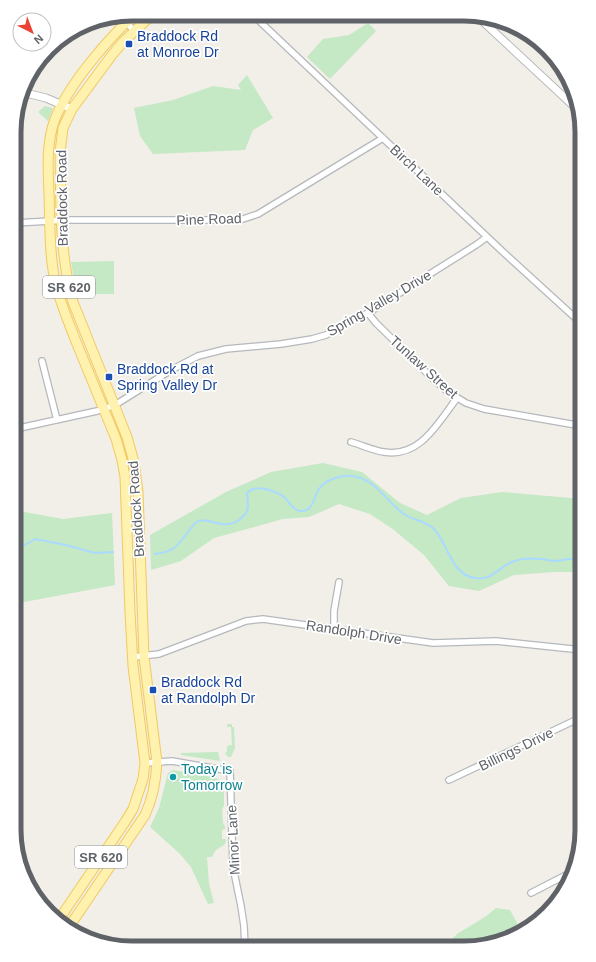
<svg xmlns="http://www.w3.org/2000/svg" width="596" height="962" font-family="Arial,sans-serif">
<style>
.green{fill:#c5e8c5}
.lines{fill:none;stroke-linecap:round;stroke-linejoin:round}
.stream{stroke:#aadaff;stroke-width:2}
.minor-casing{stroke:#b5b8bc;stroke-width:8}
.tertiary-casing{stroke:#b5b8bc;stroke-width:9}
.primary-casing{stroke:#f2c960;stroke-width:11}
.minor{stroke:#fff;stroke-width:5.5}
.tertiary{stroke:#fff;stroke-width:7}
.primary{stroke:#fff2af;stroke-width:9}
.transit-dot{fill:#1a4fb4;stroke:#fff;stroke-width:1.5}
.culture-dot{fill:#0f9aa8;stroke:#fff;stroke-width:1.5}
.labels{text-anchor:middle;stroke-width:3.5;stroke-linejoin:round;paint-order:stroke}
.shield{fill:#fff;stroke:#8f9295;stroke-width:1}
.shield-label{font-size:13px;font-weight:bold;fill:#5f6368}
.transit-label{font-size:14px;fill:#164399;stroke:#fff;text-anchor:start}
.street-label{font-size:14px;fill:#5f6368;stroke:#fff}
.culture-label{font-size:14px;fill:#0d838f;stroke:#fff;text-anchor:start}
.rim{fill:none;stroke:#5f6368;stroke-width:5}
</style>
<rect width="100%" height="100%" fill="#f1efe8"/>
<path class="green" d="M368,23L376,31L330,79L307,57L323,39L349,35Z
M247,75L273,118L253,130L245,150L153,154L140,136L134,108L173,100L213,86L241,90L238,85Z
M45,106L53,108L48,121L38,112Z
M114,261V294H77L71,262Z
M323,463L362,472L400,503L427,515L461,498L502,492L582,499V572H554L514,575L479,591L449,586L424,555L394,530L370,514L339,504L309,517L283,519L214,538L181,561L151,570L150,535L226,492L271,472Z
M14,510L63,519L112,513L115,585L24,602L14,594Z
M227,724H232V727H234L235,748L231,757H228L225,753L227,752V746L232,745L231,727H227Z
M218,752L220,761L181,755V753Z
M173,770L213,777L220,780L224,786V806L222,809L223,823L225,826V829L222,830V839H226C226,847 220,846 215,851L212,857H207L209,884L214,903L208,904L191,867L179,853L150,827L159,808L168,773Z
M496,908L510,910L521,930L509,939L464,948H443L457,934L485,917Z"/>
<g class="lines">
<path class="stream" d="M14,549L23,546L35,539L66,545L95,553L113,552
M155,554C173,552 177,547 187,533C190,530 192,526 195,523C207,514 223,532 239,520C251,510 248,507 247,493C256,484 272,490 283,496C289,501 293,511 301,511C313,512 314,496 319,489C325,480 340,475 351,476C377,478 387,504 407,516C416,521 426,521 434,529C448,543 451,575 475,578C490,581 498,569 510,563C524,556 541,559 555,561C560,561 565,559 570,559C574,559 578,560 582,560"/>
<g class="minor-casing">
<path id="minor" d="M253,15L502,251L582,324
M121,16L134,31
M15,223L68,220H240L258,214L383,138
M368,313L376,323L433,379L448,392L466,403L484,409L582,426
M42,361L57,420
M15,429L97,411L115,405L171,370L198,356L226,349L281,344L312,339L326,335L368,313L476,245L487,237
M351,442C362,445 374,451 384,452C420,458 438,423 457,398
M334,629V611L339,582
M133,657L159,654L246,621L263,619L433,643L496,641L582,650
M145,763L172,761L230,771L233,867L241,906L244,926L245,947
M449,780L582,717
M531,893L568,874"/>
</g>
<g class="tertiary-casing">
<path id="tertiary" d="M477,16L578,110
M22,92L46,98L72,109"/>
</g>
<g class="primary-casing">
<path id="primary" d="M58,922L66,909L125,822L133,809L143,779L145,763L133,666L130,612L125,477L122,460L116,439C103,407 90,376 77,344C69,323 60,303 55,281C49,253 50,222 49,194C48,169 46,143 55,119C69,84 107,40 135,14
M69,927L145,815C153,798 156,781 157,762L144,657L138,492L134,462L127,437L73,302C59,253 61,202 60,152L63,128L72,109L112,55L123,42L153,14"/>
</g>
<use href="#minor" class="minor"/>
<use href="#tertiary" class="tertiary"/>
<use href="#primary" class="primary"/>
</g>
<g class="transit-dot">
<rect x="125" y="40" width="8" height="8" rx="2"/>
<rect x="105" y="373" width="8" height="8" rx="2"/>
<rect x="149" y="686" width="8" height="8" rx="2"/>
</g>
<circle class="culture-dot" cx="173" cy="777" r="4"/>
<g class="labels">
<g class="shield">
<rect x="43" y="276" width="52" height="22" rx="3"/>
<rect x="75" y="846" width="52" height="22" rx="3"/>
</g>
<g class="shield-label">
<text x="69" y="292">SR 620</text>
<text x="101" y="862">SR 620</text>
</g>
<g class="transit-label">
<text x="137" y="41">Braddock Rd<tspan x="137" dy="16">at Monroe Dr</tspan></text>
<text x="117" y="374">Braddock Rd at<tspan x="117" dy="16">Spring Valley Dr</tspan></text>
<text x="161" y="687">Braddock Rd<tspan x="161" dy="16">at Randolph Dr</tspan></text>
</g>
<g class="street-label">
<text transform="translate(417 170) rotate(43)" y="5">Birch Lane</text>
<text transform="translate(62 198) rotate(-91)" y="5">Braddock Road</text>
<text transform="translate(209 219) rotate(-2)" y="5">Pine Road</text>
<text transform="translate(379 303) rotate(-30)" y="5">Spring Valley Drive</text>
<text transform="translate(424 367) rotate(42)" y="5">Tunlaw Street</text>
<text transform="translate(136 509) rotate(-94)" y="5">Braddock Road</text>
<text transform="translate(354 632) rotate(9)" y="5">Randolph Drive</text>
<text transform="translate(516 749) rotate(-26)" y="5">Billings Drive</text>
<text transform="translate(233 840) rotate(-93)" y="5">Minor Lane</text>
</g>
<g class="culture-label">
<text x="181" y="774">Today is<tspan x="181" dy="16">Tomorrow</tspan></text>
</g>
</g>
<path d="M0 0H596V962H0ZM132 21H464A111 111 0 0 1 575 132V830A111 111 0 0 1 464 941H132A111 111 0 0 1 21 830V132A111 111 0 0 1 132 21Z" fill="#fff" fill-rule="evenodd"/>
<path class="rim" d="M132 21H464A111 111 0 0 1 575 132V830A111 111 0 0 1 464 941H132A111 111 0 0 1 21 830V132A111 111 0 0 1 132 21Z"/>
<g transform="translate(32 32) rotate(138)"><circle r="19" fill="#ffffff" stroke="#bfc1c3"/>
<path d="M0-3L7 15L0 10L-7 15Z" fill="#ea4335"/>
<text y="-6" font-size="11" font-weight="bold" text-anchor="middle" fill="#5f6368">N</text>
</g>
</svg>
